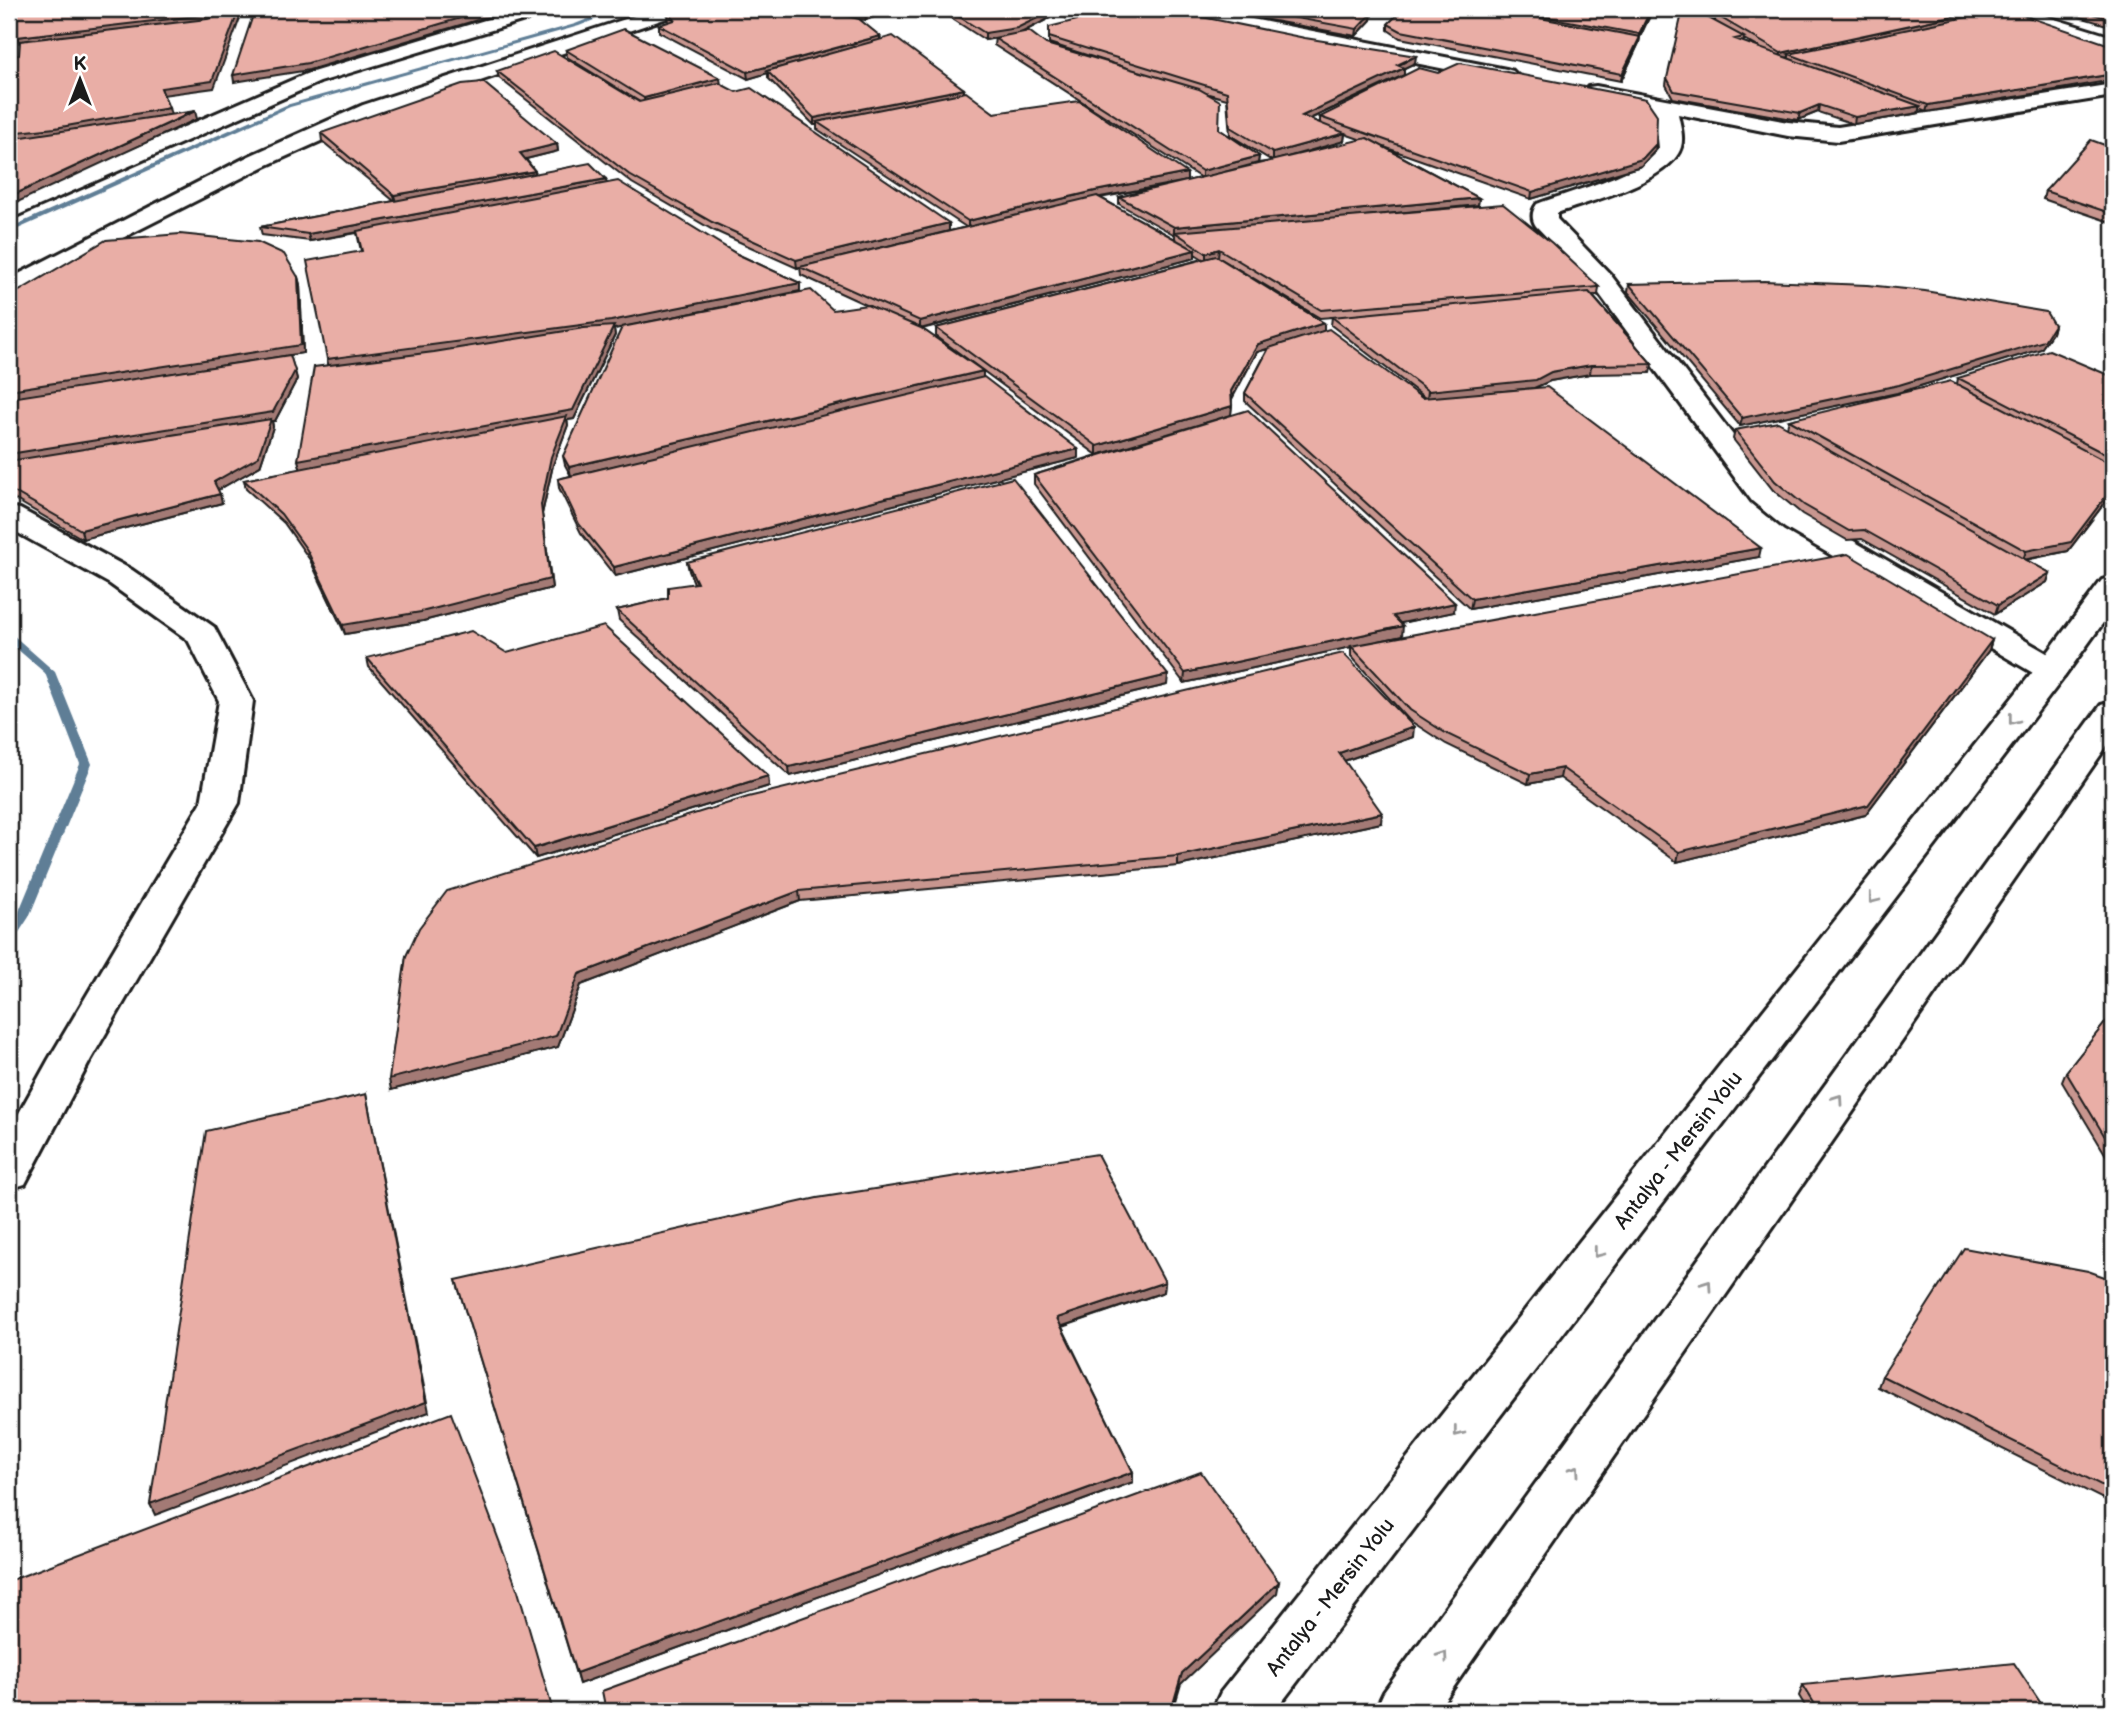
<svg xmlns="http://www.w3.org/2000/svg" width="2122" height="1720" font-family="'Balsamiq Sans',sans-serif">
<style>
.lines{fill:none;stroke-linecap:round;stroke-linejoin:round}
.stream{fill:#5f7e96;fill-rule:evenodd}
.street-casing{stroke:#1c1c1c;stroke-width:6}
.secondary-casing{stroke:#1c1c1c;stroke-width:6}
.highway-casing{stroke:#1c1c1c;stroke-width:6}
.street{fill:#fff;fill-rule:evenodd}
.secondary{fill:#fff;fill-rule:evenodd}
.highway{fill:#fff;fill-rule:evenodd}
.wall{fill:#c8968f;stroke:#1c1c1c;stroke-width:2;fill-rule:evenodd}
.shaded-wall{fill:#a37a74;stroke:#1c1c1c;stroke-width:2}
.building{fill:#e9aea6;stroke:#1c1c1c;stroke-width:2}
.oneway{stroke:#999}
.labels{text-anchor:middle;stroke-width:5;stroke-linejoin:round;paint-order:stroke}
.street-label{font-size:21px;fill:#1c1c1c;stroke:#fff}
</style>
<rect width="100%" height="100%" fill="#fff"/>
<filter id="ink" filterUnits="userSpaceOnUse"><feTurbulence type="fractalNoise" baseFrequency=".0143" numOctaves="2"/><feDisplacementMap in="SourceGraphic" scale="14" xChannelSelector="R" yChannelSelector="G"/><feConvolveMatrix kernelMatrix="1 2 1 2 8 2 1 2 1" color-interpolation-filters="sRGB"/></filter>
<g filter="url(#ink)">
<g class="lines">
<path class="stream" d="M613,9H621L579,26L290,107L9,233V228L286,105L575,24Z
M9,634L13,635L55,672L92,764L29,917L14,940L9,941V928L17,916L80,764L45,673L9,642Z"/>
<g class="street-casing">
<path id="street" d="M521,9H551L548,13L320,82L9,219V203L306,74Z
M656,9H685L682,13L379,115L265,166L69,265L18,294L9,297V279L249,156L363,105Z
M1162,9H1201L1506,69L1513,71L1517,75L1513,79L1506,81L1172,15Z
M2113,84V96L1838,141L1788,136L1678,114C1680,124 1684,137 1681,147C1671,181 1588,202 1557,213V219L1610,274L1774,489L1807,514L2064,663L2069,670L2064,677L2052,680L2040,677L1785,528L1752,501L1592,284L1536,226C1531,219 1532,211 1537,204C1566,193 1642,174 1659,148L1655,110L1588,97L1585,92L1588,87L1596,86L1788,122L1838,127Z
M9,507L20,509L132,570L214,627L253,701L239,803L91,1059L25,1184L9,1189V1131L49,1059L201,803L219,701L188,640L110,584L9,528Z"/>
</g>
<g class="secondary-casing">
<path id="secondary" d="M1992,9H2022L2113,37V49L1995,13Z"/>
</g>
<g class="highway-casing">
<path id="highway" d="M2113,577V609L2064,677L1275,1711H1212L1221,1692L2040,663L2102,580Z
M2113,702V737L1437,1711H1375L1384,1692L2101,705Z"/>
</g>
<use href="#street" class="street"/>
<use href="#secondary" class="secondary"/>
<use href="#highway" class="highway"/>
</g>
<path class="wall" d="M687,9H902L890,11L866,20L857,19L880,36V39L964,89V93L994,113L1187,181L1201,178L994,45L995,38L985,40L937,9H1090L1066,18L1050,13V18L1021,33L1046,44L1124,67L1049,43V27L1415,63L1404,68V75L1310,119L1320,123V117L1655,151L1641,166L1531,199L1384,147L1479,198L1478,205L1392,214L1599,287L1598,295H1592L1652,364L1650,373L1590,374L1550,381L1534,388L1759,557L1470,609L1245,401V393L1268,349L1257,352L1232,399L1231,414L1454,612L1400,623L1402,636L1357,645L1992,640L1989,650L1865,815L1677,862L1560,778L1528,784L1446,744L1409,720L1351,656V647L1184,683L1034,484V475L1097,455L936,336V328L1203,259L1195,254V258L922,329L983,371V377L1078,458L615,576L581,533L559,488L558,479L571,476L565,465L563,456L833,310L873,308L801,275L800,267L966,227L817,129V125H814L768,78V73L748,79L659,32V25L669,22L668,15ZM1205,93L1227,99L1230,135L1272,161L1258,163L1259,156L1219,129ZM1345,134L1362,140L1276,160L1344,141ZM1186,181L1119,197V204L1175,235V239L1100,198ZM1218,257L1320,318L1332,317L1331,325L1425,398H1422L1324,330V323Z
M1209,9H1246L1239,15Z
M1247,9L1372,13L1371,20L1356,36L1247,16Z
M1403,9H1652L1640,37L1639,43L1621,81L1400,38L1388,30V24Z
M1702,9H1745L1707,17L1715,21L1716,15L1745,9H1996L1926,112L1919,109L1918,113L1854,124L1818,112L1798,120L1673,98L1666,85L1667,78L1704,15ZM1744,39L1760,48L1743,42Z
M2053,9H2113V27Z
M566,50L721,84L949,231L797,268L713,230L632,183L499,78L497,71L640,102L567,57Z
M321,133L557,144L558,151L526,159L535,171V174L606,183L737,254L800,283V291L614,329L615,335L574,419L567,420L568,425L553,465L542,514L552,588L423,621L345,634L310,560L284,523L246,489L244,480L307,468L328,365L361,251L357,233L310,241L262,235L260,227L394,201L322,141Z
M2113,148V223L2043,199L2045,191Z
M298,277L300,285L303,353L290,355L297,379L275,421H272L273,427L260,466L218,490L222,503L83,539L9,496V423L16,422L17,398Z
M1629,284L2054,325L2052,333L2041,349L1897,393L1740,426L1628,292Z
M2113,377V492L2068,551L2026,560L2050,573L2047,582L1995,614L1862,539L1847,540L1802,514L1773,490L1733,439L1735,430L1787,427L1789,420L1957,384L1958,378Z
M687,562L1167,685L790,776L619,620L617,610L668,598L694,583L689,571Z
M507,653L768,776L769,786L536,858L369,667L367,658Z
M1413,737L1344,761L1381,823L1178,866L800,901L581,985L558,1047L391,1090L406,956Z
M2113,1013V1167L2062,1082L2066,1072Z
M456,1280L1165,1282L1164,1292L1062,1327L1133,1472V1482L579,1684Z
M2113,1280V1504L1878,1387L1882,1376Z
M1803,1685L2046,1711H1808L1799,1696Z"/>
<path class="shaded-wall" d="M237,9H275L239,15L240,18L214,88L163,95L161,88L198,23L19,43L17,37Z
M491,9H512L484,18L309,70L234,82L233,75Z
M878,9H902L890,11L866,20L865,14Z
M1072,9H1090L1066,18V11Z
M1239,9H1246L1239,15Z
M1651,9H1652V12L1638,41L1639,34Z
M1715,9H1745L1704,18L1705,11Z
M1985,9H1996L1994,13L1789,54V57L1780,59L1781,53Z
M1050,12V18L1017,35L985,40V33Z
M1372,13L1371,20L1356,36L1357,29Z
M880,36V42L767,71L768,73L748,79L747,72Z
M1640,37L1639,43L1621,81L1622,74Z
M1416,56L1415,63L1396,72L1404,68V75L1301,123L1302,116Z
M2113,74V80L1926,112L1928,105Z
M720,78L721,85L645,105L644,98Z
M964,89V96L817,122V125H814V118Z
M1819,105L1818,112L1798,120L1800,113Z
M1920,106L1918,113L1854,124L1855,117Z
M169,108L171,115L9,140V133Z
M195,111L197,119L9,206V197Z
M1345,133L1344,141L1273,161V153Z
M557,144L558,151L522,160L520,153Z
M1656,144L1655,151L1641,166L1531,199L1532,192Z
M1259,156L1258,163L1202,178V171Z
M535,171L536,178L396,203L394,195Z
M1187,173V181L1095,198L968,229V221L1095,191Z
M606,179L607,186L310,241L308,234Z
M1479,198L1478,205L1178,234L1175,232L1174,235V227Z
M949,223V231L797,268L796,260Z
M1219,249L1218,257L1206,261V253Z
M1195,250V258L920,329V321Z
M298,277L300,285L303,353L9,399V390Z
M800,283V291L614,329L615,335L574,419L567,420L568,425L553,465L542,514L552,588L423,621L345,634L298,460L329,368L327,359Z
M1324,323V331L1257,352L1231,400V391L1258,344Z
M2054,325L2052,333L2041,349L1897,393L1740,426L1742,418Z
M1591,365L1590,374L1550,381L1534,388L1427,399L1428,391Z
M295,371L297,379L275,421H272L273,427L260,466L216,491L9,464V454Z
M983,371V380L571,476L569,467Z
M1232,406L1231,415L1097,455V446Z
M1078,449V458L615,576L614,567Z
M2113,487V492L2068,551L2023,560L2026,551Z
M220,494L222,503L83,539L81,530Z
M1761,548L1759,557L1470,609L1472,599Z
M2050,573L2047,582L1995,614L1998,605Z
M1455,603L1454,612L1392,625L1393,616Z
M1403,626L1402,636L1184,683L1185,673Z
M1992,640L1989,650L1865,815L1677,862L1679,852Z
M1168,675L1167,685L790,776L789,767Z
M1414,727L1413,737L1338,763L1339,753Z
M1562,768L1560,778L1528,784L1530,774Z
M768,776L769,786L536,858L534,848Z
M1382,813L1381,823L1178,866V856Z
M799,891L800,901L581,985L558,1047L391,1090L389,1079L579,974Z
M366,1094L429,1412L155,1515L150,1504Z
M1165,1282L1164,1292L1057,1328V1318Z
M1133,1472V1482L579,1684L576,1673Z
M1279,1582L1277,1593L1181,1684L1173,1711H1171L1182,1673Z"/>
<path class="building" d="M14,9H237L196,16L17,37L9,19V14Z
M255,9H491L308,63L233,75Z
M687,9H820L859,19L880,36L747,72L659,25L675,20L668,15Z
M843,9H878L865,14Z
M947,9H1043L1050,12L1017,28L985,33Z
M1058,9H1072L1066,11Z
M1135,9H1163L1305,38L1416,56L1397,65L1404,68L1302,116L1345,133L1273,153L1230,127L1227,92L1049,37V27L1113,11L1124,13Z
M1247,9H1372V13L1357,29Z
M1403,9H1493L1640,37L1622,74L1401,31L1388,24Z
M1504,9H1651L1639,34Z
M1683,9H1692L1744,37L1735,39L1920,106L1855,117L1819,105L1800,113L1674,91L1667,78Z
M1745,9H1985L1781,53L1716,15Z
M2005,9L2113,46V74L1928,105L1789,54Z
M2076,9H2113V20Z
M238,12L212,81L161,88L169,108L55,128L9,133V57L19,55L20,41L207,19Z
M624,29L720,78L644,98L566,50Z
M1029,31L1046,44L1199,89L1220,101L1219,129L1259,156L1202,171L994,38Z
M893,36L964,89L814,118L767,71Z
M554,51L639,102L719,83L736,92L751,88L949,223L796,260L712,222L631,176L497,71Z
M1460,63L1646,99L1657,115L1656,144L1642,159L1532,192L1320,117L1419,68L1438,73Z
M483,82L557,144L520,153L535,171L394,195L321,133L462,84Z
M966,92L994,113L1079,101L1187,173L1095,191L968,221L817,122Z
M195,111L9,197V139Z
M1367,138L1479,198L1174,227L1119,197Z
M2091,140L2113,148V214L2045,191Z
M590,163L606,179L308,234L260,227Z
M618,181L737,254L800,283L611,321L327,359L307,261L362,251L357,231Z
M1097,196L1195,250L920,321L800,267Z
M1503,204L1552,243L1599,287L1321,310L1219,249L1206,253L1175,232Z
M180,234L258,242L284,254L298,277L301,345L9,390V297L106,240Z
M1216,256L1324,323L1258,344L1231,391L1232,406L1097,446L936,328Z
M1764,281L1867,285L1925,291L2046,312L2054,325L2044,341L1899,385L1742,418L1629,284Z
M811,290L833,310L867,305L921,328L983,371L569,467L563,456L622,327Z
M1589,292L1652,364L1591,365L1551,372L1536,380L1428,391L1332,317Z
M614,326L573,410L298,460L314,367L434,352L584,328Z
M1329,329L1422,398L1547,387L1761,548L1472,599L1245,393L1269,348Z
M2049,350L2113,377V458L1958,378Z
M290,355L295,371L273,412L9,454V423L16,422L17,397Z
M984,377L1078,449L614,567L579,524L558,479Z
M1951,381L2113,465V487L2071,542L2026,551L1789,420Z
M1248,410L1455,603L1393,616L1403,626L1185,673L1034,475Z
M567,416L551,457L541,505L550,579L421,612L343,625L307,550L281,514L244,480Z
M271,419L258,457L214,482L220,494L81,530L9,489V461Z
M1778,422L2050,573L1998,605L1864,530L1849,531L1804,505L1775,481L1735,430Z
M1013,478L1168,675L789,767L617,610L668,598V587L697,583L687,562Z
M1848,554L1992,640L1868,805L1679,852L1562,768L1530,774L1447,734L1410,710L1351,646Z
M604,626L768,776L534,848L367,658L471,631L507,653Z
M1343,653L1414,727L1339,753L1382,813L1178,856L799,891L579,974L556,1036L389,1079L406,956L419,928L447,891L748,797Z
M2113,1013V1150L2066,1072Z
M366,1094L426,1402L150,1504L206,1131Z
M1097,1154L1165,1282L1057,1318L1133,1472L576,1673L456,1280L817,1198Z
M1964,1248L2088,1271L2113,1280V1491L1882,1376Z
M451,1413L518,1591L553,1711H9V1581Z
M1201,1472L1279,1582L1182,1673L1171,1711H606L602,1691Z
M2014,1663L2046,1711H1819L1803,1685Z
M2113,1707V1711H2102Z"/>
<defs><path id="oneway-chevron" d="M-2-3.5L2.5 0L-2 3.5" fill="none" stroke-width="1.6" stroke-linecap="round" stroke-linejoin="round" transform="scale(1.75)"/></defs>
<g class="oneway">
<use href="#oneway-chevron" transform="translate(2013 720) rotate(128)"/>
<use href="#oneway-chevron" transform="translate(1873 899) rotate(128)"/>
<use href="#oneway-chevron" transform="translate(1838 1099) rotate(-55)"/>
<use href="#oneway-chevron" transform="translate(1598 1253) rotate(128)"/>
<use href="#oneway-chevron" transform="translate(1707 1285) rotate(-55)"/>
<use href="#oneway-chevron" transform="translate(1458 1432) rotate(128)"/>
<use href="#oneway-chevron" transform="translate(1575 1470) rotate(-55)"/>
<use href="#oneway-chevron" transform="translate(1443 1656) rotate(-55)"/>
</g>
</g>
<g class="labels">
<g class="street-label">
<text transform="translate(1678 1150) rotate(-52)" y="7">Antalya - Mersin Yolu</text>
<text transform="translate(1330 1597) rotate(-52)" y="7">Antalya - Mersin Yolu</text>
</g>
</g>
<rect width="2122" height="1720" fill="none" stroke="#fff" stroke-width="35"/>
<rect x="18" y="18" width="2087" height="1685" fill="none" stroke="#1c1c1c" stroke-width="2.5" filter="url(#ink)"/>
<g transform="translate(80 80)" stroke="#ffffff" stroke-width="5" paint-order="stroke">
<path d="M0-5L12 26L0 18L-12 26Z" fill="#1c1c1c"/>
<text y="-10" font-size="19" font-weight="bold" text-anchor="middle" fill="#1c1c1c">K</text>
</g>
</svg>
